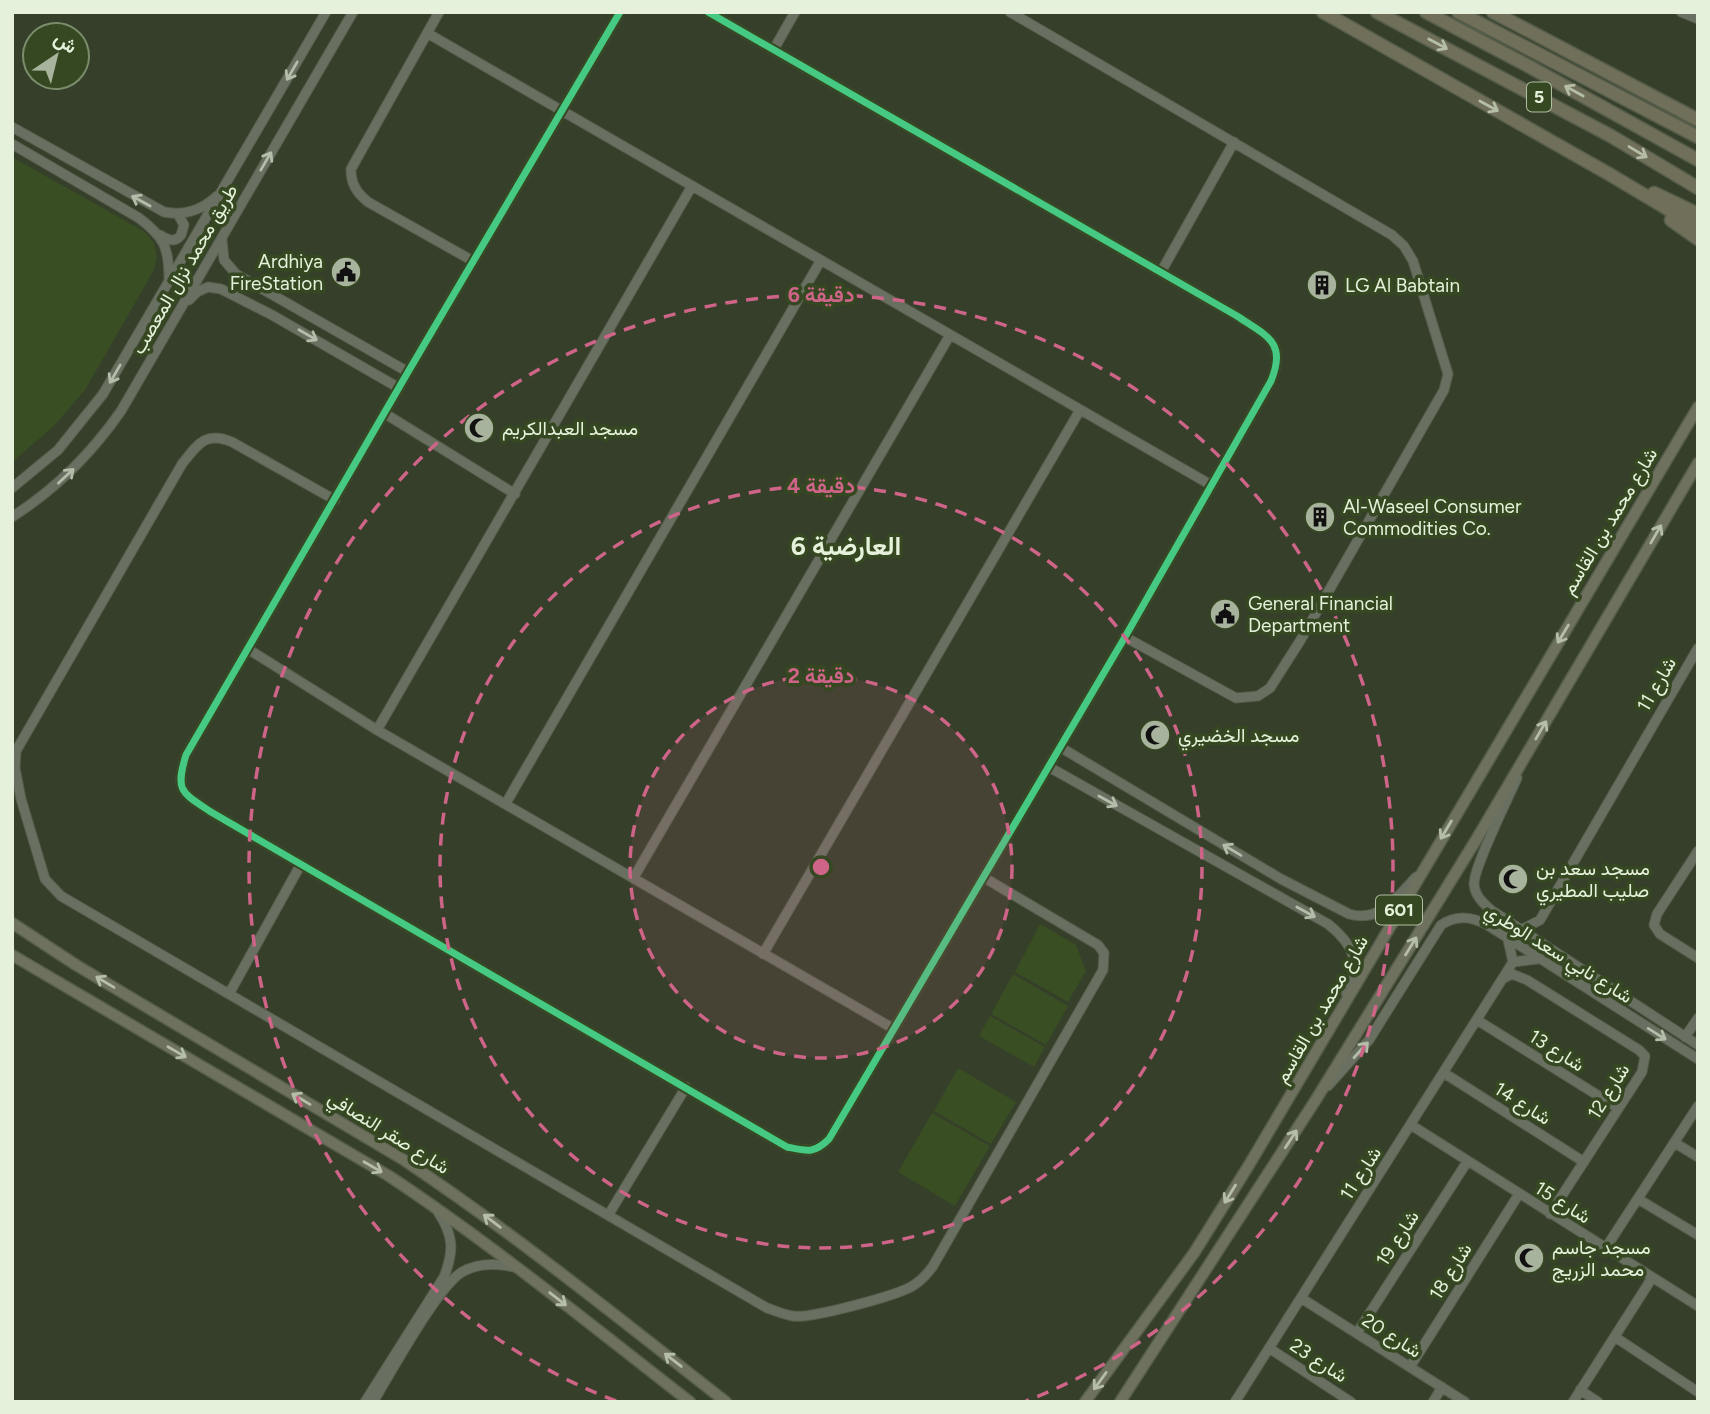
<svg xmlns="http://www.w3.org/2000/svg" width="1710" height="1414" font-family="Figtree,Vazirmatn,sans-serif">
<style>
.built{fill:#394e23}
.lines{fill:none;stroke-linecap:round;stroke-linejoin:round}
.minor-casing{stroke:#555d4a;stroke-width:11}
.major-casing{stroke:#555d4a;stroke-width:13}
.highway-casing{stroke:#555d4a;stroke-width:15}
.minor{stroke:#697061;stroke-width:9}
.major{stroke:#6e715e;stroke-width:10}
.highway{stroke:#706f5a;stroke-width:12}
.cycleway-casing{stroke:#354821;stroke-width:11}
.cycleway{stroke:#46c982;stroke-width:7}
.oneway{stroke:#b6bda7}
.oneway2{stroke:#b3bdaa}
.oneway3{stroke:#b5bea8}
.ring{fill:none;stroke:#ce6487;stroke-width:3.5;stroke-dasharray:12 9}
.labels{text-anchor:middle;stroke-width:7;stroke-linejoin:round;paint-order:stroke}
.shield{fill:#354821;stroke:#b0bea2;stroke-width:2}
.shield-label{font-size:18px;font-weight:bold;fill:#e5f1da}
.poi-label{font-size:19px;fill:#e5f1da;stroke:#354821;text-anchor:start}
.street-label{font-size:19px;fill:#e5f1da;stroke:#354821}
.district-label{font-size:26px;font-weight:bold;fill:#e5f1da;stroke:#354821}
.centre{fill:#ce6487;stroke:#354821;stroke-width:3.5}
.ring-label{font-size:21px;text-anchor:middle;font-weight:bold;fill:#ce6487;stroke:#354821;stroke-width:7;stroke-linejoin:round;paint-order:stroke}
</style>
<rect width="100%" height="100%" fill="#353f2a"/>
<path class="built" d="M12,157L145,232L154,243L157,257L154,270L85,390L54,426L12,462Z
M1040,924L1076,945L1086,971L1068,1002L1015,972Z
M1013,974L1068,1006L1046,1045L991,1014Z
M990,1016L1045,1047L1034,1067L979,1036Z
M958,1068L1016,1102L991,1144L934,1111Z
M932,1113L990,1146L955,1206L898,1172Z"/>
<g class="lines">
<g class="minor-casing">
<path id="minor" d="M439,12L351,169C351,184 356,192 368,202L473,261
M620,12L408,372L186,755C175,791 181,792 211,812L787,1147C807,1151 814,1154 829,1139L1125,637L1271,381C1287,342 1267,336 1237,316L708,12
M1010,12L1392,235L1404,246L1413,261L1448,374L1444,390L1300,641L1270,688L1258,696L1236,698L1125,637
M1681,12L1698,19
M427,33L1211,485
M774,49L795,12
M12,127L164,212C185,216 202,210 217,196
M12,144L139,218C164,237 169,247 169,279
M160,235C168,240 175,243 181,235L184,225L178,214
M222,240L224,260L236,274L408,372
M1161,272L1234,142
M189,300L197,292L208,287L221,289L272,315L399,388
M384,413L515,494
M12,488L58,450L103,394L326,12
M335,500L232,442C205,431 198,444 182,464L16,751L15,768L21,799L45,879L61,896L767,1308C776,1311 785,1315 793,1316C810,1319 900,1295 914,1285C922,1280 928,1273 933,1266L1103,970L1104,953L1098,945L983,877
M12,517C56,489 91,454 121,411L353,12
M248,649L377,730L894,1029
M377,730C483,549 587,367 692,186
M1060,747L1281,879L1349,914C1380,923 1397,897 1416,877
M1049,767L1328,924C1353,944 1362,962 1346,993
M1517,778C1508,799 1474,866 1474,884C1475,896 1483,903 1491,910L1698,1045
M506,803L821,260
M1698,851L1657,914L1654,925L1660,934L1698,958
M634,877L950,335
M1521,930L1540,920L1698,648
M763,954L1080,410
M1513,962L1537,959
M1504,978L1512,974L1527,980L1639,1050L1645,1056L1642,1072L1550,1214
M229,994L301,864
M1477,1020L1618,1108
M1685,1037L1698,1018
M1444,1073L1584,1162
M1328,1086L1369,1040L1441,925C1456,915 1470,916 1486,924L1698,1059
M1411,1125L1698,1306
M1675,1143L1698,1157
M1638,1199L1698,1235
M609,1214L686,1087
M1605,1249L1698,1106
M1301,1298L1465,1402
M1357,1333L1467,1162
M1615,1337L1698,1392
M1269,1348L1351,1402
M1410,1367L1519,1194
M1580,1390L1598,1402
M365,1402L444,1277C454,1251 454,1236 438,1212
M373,1402C390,1374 438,1286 462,1272C478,1263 496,1263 514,1267
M1235,1402L1513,962L1508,940
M1433,1402L1442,1387
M1573,1402L1652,1278"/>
</g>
<g class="major-casing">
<path id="major" d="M12,923L76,965L404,1160C516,1235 620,1319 726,1402
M12,955L389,1176C493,1245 591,1325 690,1402
M1085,1402L1194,1253L1249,1165L1698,407
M1120,1402L1315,1101L1476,840L1698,463"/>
</g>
<g class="highway-casing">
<path id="highway" d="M1323,12L1609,174L1698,227
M1377,12L1611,136L1698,188
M1426,12L1532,68L1698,160
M1458,12L1698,137
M1493,12L1698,120
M1654,193L1698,214
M1671,220L1698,239"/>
</g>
<use href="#minor" class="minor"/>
<use href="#major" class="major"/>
<use href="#highway" class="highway"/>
<g class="cycleway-casing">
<path id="cycleway" d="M620,12L408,372L186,755C175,791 181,792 211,812L787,1147C807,1151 814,1154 829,1139L1125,637L1271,381C1287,342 1267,336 1237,316L708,12"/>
</g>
<use href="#cycleway" class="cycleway"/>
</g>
<defs><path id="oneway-shaft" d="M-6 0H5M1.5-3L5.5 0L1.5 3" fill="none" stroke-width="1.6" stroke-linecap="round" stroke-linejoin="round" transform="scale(1.75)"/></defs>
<g class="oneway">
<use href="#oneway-shaft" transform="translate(1438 44) rotate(28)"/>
<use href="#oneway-shaft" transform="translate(1574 91) rotate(-151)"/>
<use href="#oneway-shaft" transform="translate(1489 106) rotate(29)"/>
<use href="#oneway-shaft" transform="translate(1638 152) rotate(31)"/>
</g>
<g class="oneway2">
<use href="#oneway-shaft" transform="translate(292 71) rotate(120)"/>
<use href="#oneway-shaft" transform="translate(266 161) rotate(-60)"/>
<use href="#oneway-shaft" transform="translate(141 201) rotate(-151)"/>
<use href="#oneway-shaft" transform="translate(308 335) rotate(30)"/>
<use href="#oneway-shaft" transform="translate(115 374) rotate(120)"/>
<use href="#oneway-shaft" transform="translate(66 476) rotate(-43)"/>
<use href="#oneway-shaft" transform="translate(1108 801) rotate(29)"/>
<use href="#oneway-shaft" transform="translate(1232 850) rotate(-149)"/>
<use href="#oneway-shaft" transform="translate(1306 912) rotate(29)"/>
<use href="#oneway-shaft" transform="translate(1657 1034) rotate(32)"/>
<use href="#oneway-shaft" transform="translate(1361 1050) rotate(-48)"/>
</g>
<g class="oneway3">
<use href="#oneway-shaft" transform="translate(1656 534) rotate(-60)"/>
<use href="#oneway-shaft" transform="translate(1563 634) rotate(121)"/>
<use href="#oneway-shaft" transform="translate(1541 730) rotate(-60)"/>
<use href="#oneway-shaft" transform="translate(1446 830) rotate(121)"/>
<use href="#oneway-shaft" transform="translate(1411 946) rotate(-58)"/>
<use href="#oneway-shaft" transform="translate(105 982) rotate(-149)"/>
<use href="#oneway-shaft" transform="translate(177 1052) rotate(30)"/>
<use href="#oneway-shaft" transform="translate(301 1099) rotate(-149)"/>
<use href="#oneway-shaft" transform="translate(1291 1139) rotate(-57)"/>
<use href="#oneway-shaft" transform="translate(373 1167) rotate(30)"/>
<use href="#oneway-shaft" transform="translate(1230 1194) rotate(122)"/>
<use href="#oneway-shaft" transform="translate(492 1221) rotate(-143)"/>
<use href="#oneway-shaft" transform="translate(558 1299) rotate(38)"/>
<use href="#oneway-shaft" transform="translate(673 1360) rotate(-142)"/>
<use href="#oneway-shaft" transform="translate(1100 1381) rotate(126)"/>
</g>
<circle cx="821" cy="867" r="191" fill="#ce6487" fill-opacity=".12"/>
<g class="ring">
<circle cx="821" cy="867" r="191"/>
<circle cx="821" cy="867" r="381"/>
<path d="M616 1401A572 572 0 1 1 1026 1401"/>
</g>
<defs>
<g id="civic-disc" transform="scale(1.575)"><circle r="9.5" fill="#a7b39c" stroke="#354821"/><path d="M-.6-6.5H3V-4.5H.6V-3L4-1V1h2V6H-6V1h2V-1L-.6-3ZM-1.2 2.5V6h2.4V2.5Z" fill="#111"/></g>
<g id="building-disc" transform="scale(1.575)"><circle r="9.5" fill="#a7b39c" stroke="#354821"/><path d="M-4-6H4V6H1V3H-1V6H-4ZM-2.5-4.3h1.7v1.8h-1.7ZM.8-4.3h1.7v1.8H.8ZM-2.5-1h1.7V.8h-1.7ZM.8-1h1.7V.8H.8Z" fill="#111"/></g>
<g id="mosque-disc" transform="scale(1.575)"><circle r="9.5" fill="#a7b39c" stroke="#354821"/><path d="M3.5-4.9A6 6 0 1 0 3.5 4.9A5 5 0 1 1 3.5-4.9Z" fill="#111"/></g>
</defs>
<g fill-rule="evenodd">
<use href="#civic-disc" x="346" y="272"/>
<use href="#building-disc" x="1322" y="285"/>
<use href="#mosque-disc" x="479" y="428"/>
<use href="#building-disc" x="1320" y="517"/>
<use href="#civic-disc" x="1225" y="614"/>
<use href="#mosque-disc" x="1155" y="735"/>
<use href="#mosque-disc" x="1513" y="879"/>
<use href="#mosque-disc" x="1529" y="1258"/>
</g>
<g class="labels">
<g class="shield">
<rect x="1527" y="82.5" width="24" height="29" rx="5"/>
<rect x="1376" y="895.5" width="46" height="29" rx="5"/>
</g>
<g class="shield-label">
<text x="1539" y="103">5</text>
<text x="1399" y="916">601</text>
</g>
<g class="poi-label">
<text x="323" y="268" text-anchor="end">Ardhiya<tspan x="323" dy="22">FireStation</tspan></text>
<text x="1345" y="292">LG Al Babtain</text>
<text x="502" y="435">مسجد العبدالكريم</text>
<text x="1343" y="513">Al-Waseel Consumer<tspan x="1343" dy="22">Commodities Co.</tspan></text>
<text x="1248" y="610">General Financial<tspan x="1248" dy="22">Department</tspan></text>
<text x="1178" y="742">مسجد الخضيري</text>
<text x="1536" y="875">مسجد سعد بن<tspan x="1536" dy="22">صليب المطيري</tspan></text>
<text x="1552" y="1254">مسجد جاسم<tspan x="1552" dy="22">محمد الزريج</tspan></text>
</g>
<g class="street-label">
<text transform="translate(184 269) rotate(-60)" y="7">طريق محمد نزال المعصب</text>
<text transform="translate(1609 521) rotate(-59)" y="7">شارع محمد بن القاسم</text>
<text transform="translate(1656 684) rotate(-60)" y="7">شارع 11</text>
<text transform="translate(1559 953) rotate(32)" y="7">شارع نابي سعد الوطري</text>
<text transform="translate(1321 1009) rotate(-60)" y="7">شارع محمد بن القاسم</text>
<text transform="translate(1557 1050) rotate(32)" y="7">شارع 13</text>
<text transform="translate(1608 1091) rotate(-58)" y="7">شارع 12</text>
<text transform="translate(1523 1103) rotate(32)" y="7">شارع 14</text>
<text transform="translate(389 1132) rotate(32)" y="7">شارع صقر النصافي</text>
<text transform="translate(1360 1173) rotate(-57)" y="7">شارع 11</text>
<text transform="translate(1563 1202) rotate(32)" y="7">شارع 15</text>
<text transform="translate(1397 1238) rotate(-57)" y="7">شارع 19</text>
<text transform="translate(1450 1271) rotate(-58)" y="7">شارع 18</text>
<text transform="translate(1392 1335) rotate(32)" y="7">شارع 20</text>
<text transform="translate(1319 1360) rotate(33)" y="7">شارع 23</text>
</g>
<g class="district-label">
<text x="846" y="555">العارضية 6</text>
</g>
</g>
<circle cx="821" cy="867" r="10" class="centre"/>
<g class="ring-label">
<text x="821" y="302">6 دقيقة</text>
<text x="821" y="493">4 دقيقة</text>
<text x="821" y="683">2 دقيقة</text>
</g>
<rect width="1710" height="1414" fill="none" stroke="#e5f1da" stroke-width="28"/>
<g transform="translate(56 56) rotate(35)"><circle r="33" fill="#354821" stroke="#7b8c6b" stroke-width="2"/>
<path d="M0-5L12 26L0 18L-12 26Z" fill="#a7b39c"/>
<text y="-10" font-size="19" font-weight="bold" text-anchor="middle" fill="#e5f1da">ش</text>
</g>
</svg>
